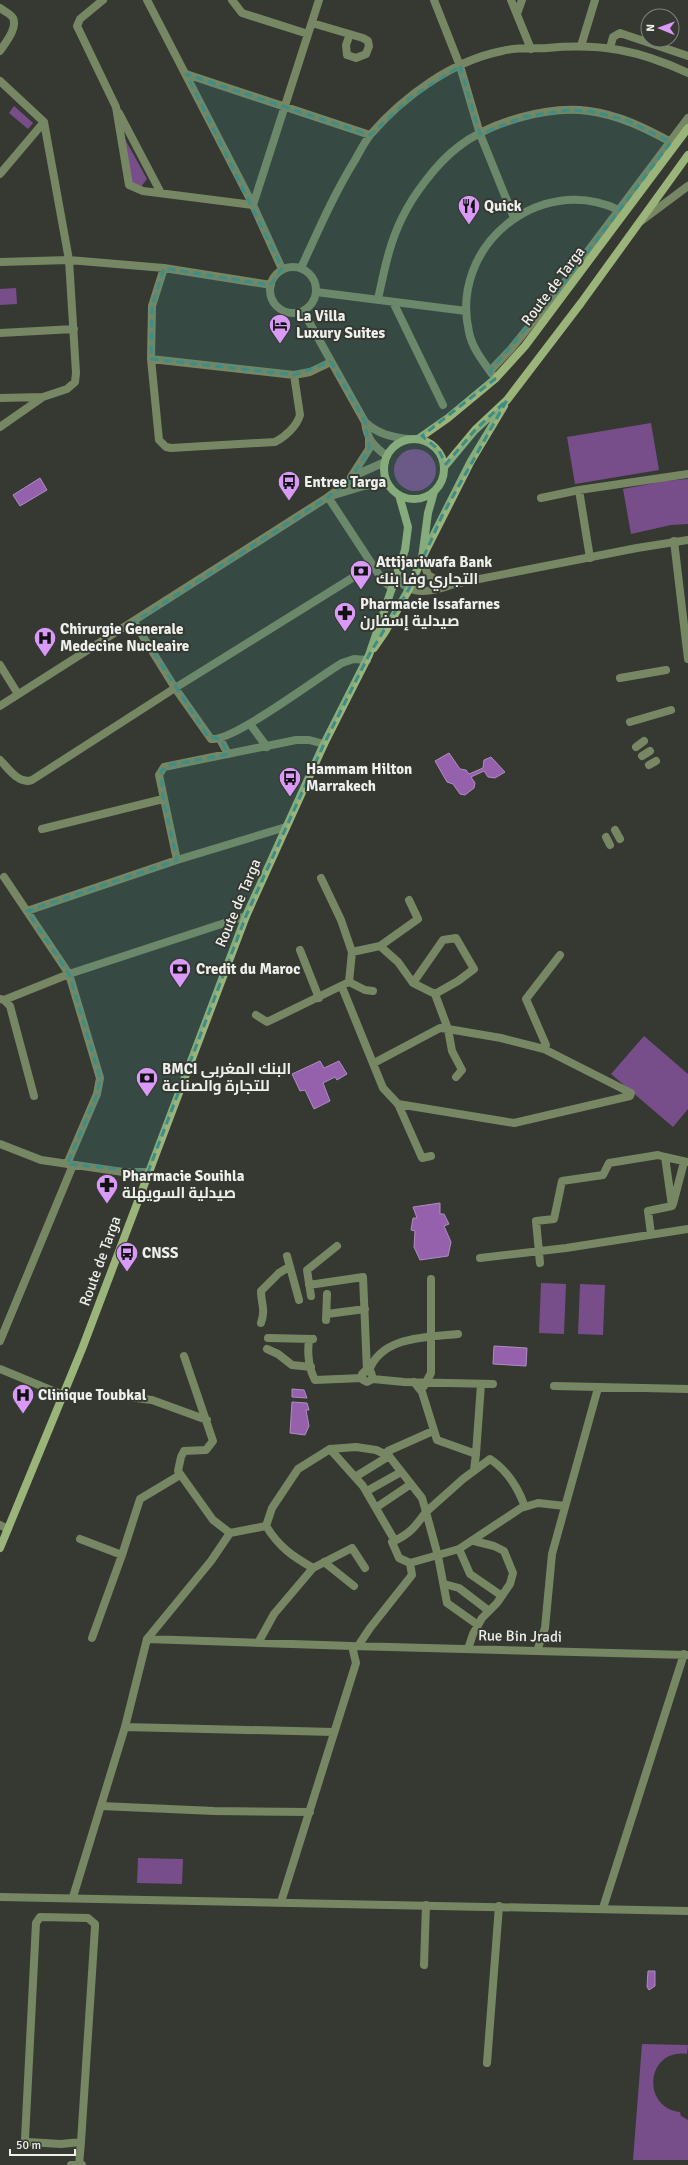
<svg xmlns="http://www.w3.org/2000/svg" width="688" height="2165" font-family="Signika,Cairo,sans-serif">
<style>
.green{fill:#774e89}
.water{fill:#9561ad;stroke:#b08cc0}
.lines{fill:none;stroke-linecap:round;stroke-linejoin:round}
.minor{stroke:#778763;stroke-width:8}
.tertiary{stroke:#778763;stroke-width:8}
.secondary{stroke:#9ab47a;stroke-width:8}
.marked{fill:#3c8e87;fill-opacity:0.2;stroke:#3c8e87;stroke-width:3;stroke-dasharray:8 5;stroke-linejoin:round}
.labels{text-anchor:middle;stroke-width:4;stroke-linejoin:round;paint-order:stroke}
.poi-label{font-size:15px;font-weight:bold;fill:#eef0ec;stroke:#353932;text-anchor:start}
.street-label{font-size:15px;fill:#eef0ec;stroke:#353932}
</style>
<rect width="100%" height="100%" fill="#353932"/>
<path class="green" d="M14,106L33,123L28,129L9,113Z
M121,132L147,179L140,188L130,184Z
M16,288L17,304L0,305V289Z
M651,423L659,470L575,484L567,437Z
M394 470a21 21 0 1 1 42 0a21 21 0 1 1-42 0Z
M688,479V524L671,525L631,534L623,489L665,481Z
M644,1036L688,1074V1109L673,1127L611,1074Z
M541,1283L566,1284L564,1334L539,1333Z
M580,1284L605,1285L603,1335L578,1334Z
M138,1858L183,1859L182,1884L137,1883Z
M642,2044L688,2045L687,2054C647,2048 640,2107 680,2112L681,2116L688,2120V2160H633Z"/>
<path class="water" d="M40,478L47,490L20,506L13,495Z
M449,753L460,769L466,770L469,774L483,768L484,760L491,757L505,772L495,778L488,777L484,771L471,777L475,783L474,788L465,795L460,794L453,784L447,782L435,761Z
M320,1061L324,1068L339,1061L347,1074L337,1080L335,1077L323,1083L330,1101L314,1109L305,1090L300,1091L292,1074Z
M440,1203V1214H444L449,1224L444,1226L451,1242L448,1256L420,1260L414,1247L415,1231L411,1230L413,1218H417L413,1207Z
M494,1346L527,1348L526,1366L493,1364Z
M292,1389L304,1390L307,1398L292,1397Z
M292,1402L307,1403L309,1410H306L309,1426L305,1435L290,1433Z
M648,1971H655V1986L649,1990L647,1987Z"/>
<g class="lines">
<path class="minor" d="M103,0L80,19L77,26L116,107L129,185L143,191L253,205L319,0
M147,0L253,205L282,269
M232,0L242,13L308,34
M434,0L460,66L480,134L514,218
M511,0L531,49
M0,8C4,11 11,14 13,18C18,28 5,43 0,51
M517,14L522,0
M312,23L363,38L368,41L369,46L366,54L356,58L347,55L346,45L350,34
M581,46L595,0
M610,48L613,37L620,33L688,56
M186,74L370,135
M0,81L44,122L69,260L76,373L75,382L67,389L43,397L0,427
M119,113L161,193
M0,174L44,122
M0,262L69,260L164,268L271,285
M270 290a23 23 0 1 1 46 0a23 23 0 1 1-46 0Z
M164,268L152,306L151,359L159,440L166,447L171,448L275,442C285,437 297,426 300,415L294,375
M301,268C318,231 334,194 355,160C360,151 365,141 371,134C404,96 452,61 502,51C516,47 533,49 547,48C601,43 639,50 688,73
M316,292L466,311
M378,299C384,272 389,244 402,218C413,195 437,163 458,147C490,122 549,105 589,111C619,115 645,128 671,142
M393,302L443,405
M303,311L365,422C378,434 391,437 408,439
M0,333L74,329
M151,359L294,375L310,372L331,362
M490,371L511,349L558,291L688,118
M492,374C483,361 472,348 469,332C449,246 539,172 619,210
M0,398L43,397
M365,422C367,439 373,446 387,456
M579,490L590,558
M328,497L383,581L392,588
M541,498L579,490L688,474
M674,541L688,659
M134,622L175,688L211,739C233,742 318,677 342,663L354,659L367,660
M0,665L18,694
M620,678L666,670
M630,722L671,710
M250,724L267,747
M220,739L228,754
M636,747L644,741
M642,756L650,751
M0,760C8,768 19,785 32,780L175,688L373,565
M649,765L656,761
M42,829L163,799
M615,830L620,839
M606,837L610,845
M177,860L159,775L164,767L296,740H309L324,744
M4,877L69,974L100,1078L97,1094L67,1164
M321,878L341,920L352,952L349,982
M27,911L177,860L286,827
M380,946L418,919L409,900
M300,950L319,998
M352,952L380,946L398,962L413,983L435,994L448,1029L501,1038L544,1049L546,1045L526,999L560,955
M413,983L443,940L456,938L474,969L458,981L435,994
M342,987L383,1088L398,1104L422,1158L431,1156
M0,999L4,1000L69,974L246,916
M4,1000L10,1006L34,1096
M256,1015L267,1022L349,982L365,990L373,991
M374,1063L440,1028L448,1029L452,1051L462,1070L456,1077
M398,1104L514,1123L630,1096L631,1093L625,1090L544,1049
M0,1144L41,1160L123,1172H148
M673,1204L684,1162
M651,1234L648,1211L672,1206L665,1157L688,1162
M287,1256L299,1300
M480,1258L566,1248L688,1229
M540,1263L536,1221L554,1219L562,1181L603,1175L609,1163L658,1155L665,1157
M309,1285L363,1277L367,1371
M311,1296L307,1270L337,1246
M327,1314L365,1309
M326,1320L327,1294
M261,1323C266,1308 261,1305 261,1291L279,1273L289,1267
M268,1338L313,1339
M313,1339L309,1341C307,1353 309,1369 315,1380L362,1378
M0,1341L73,1165
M267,1349L278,1354L292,1365L311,1367
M184,1356L213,1441L206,1450L184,1451L181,1457L178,1471L213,1520L230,1533L266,1526L272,1508L298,1469L330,1449L356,1447L376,1450L389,1456L422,1498L426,1512C415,1527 410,1534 392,1542L399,1558L410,1563L459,1549L521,1508L538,1503L565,1506
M0,1369L63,1395
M369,1371C381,1336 428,1337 458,1334
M373,1379L371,1372L365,1371L362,1374L363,1380L367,1382L373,1379L404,1382L493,1384
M414,1382L422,1392L437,1440L476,1454L474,1470
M424,1386L431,1373V1279
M554,1386L688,1389
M136,1398L152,1400L207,1420
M330,1449L363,1486L395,1541
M476,1454L481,1384
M355,1477L389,1456L388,1451L433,1431
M367,1491L401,1472
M377,1507L411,1484
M0,1525L8,1529
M266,1526C279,1547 292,1556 313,1568L352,1548L365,1568
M80,1539L122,1555L92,1638
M459,1549L470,1574L502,1596
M122,1555L140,1499L180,1475
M324,1562L354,1586
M444,1584L459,1588L489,1611
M478,1625L447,1603L438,1556L426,1512L463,1479L490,1459C508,1471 518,1487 525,1507
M147,1639L211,1561L230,1533
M258,1643L274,1614L313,1568
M352,1646L688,1655
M358,1646L370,1628L412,1575L410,1563
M468,1649L473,1634L482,1618L497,1603L510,1584L513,1573L504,1551L494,1546L474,1541
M537,1651L545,1628L552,1554L598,1388
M125,1727L334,1732
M101,1806L214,1811L310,1812
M73,1897L125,1727L147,1639L352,1646L356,1663L281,1902
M603,1908L684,1654
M424,1965L426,1905
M487,2063L499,1906
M79,2165L81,2142L95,1927V1924L88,1918L40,1917L36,1923L25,2139L28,2142L61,2144L81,2142"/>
<path class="tertiary" d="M641,221L688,186
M351,477L369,449V439
M334,495L364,486L387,483
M422,558L428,575L440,582L453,584
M396,577C411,597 432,592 454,584L637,548L688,540
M0,706L328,497L360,473L385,462
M0,1897L688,1911
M71,2165H82"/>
<path class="secondary" d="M384 469a30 30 0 1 1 60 0a30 30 0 1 1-60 0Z
M418,439L448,418L495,379L525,346L688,128
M445,466L475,430L507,400L581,303L688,155
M422,558L471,461L504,406
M374,648L385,632L409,589L422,558L428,513L434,492
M0,1548L82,1349L246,916L324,744L369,655L405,550L408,527L399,495"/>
</g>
<path class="marked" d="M460,66L480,134L523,117L568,110L590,111L627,120L671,142L558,291L490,371L495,379L422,436L438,449L446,464L475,430L507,400L443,514L409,589L369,655L324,744L246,916L148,1172L67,1164L97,1094L100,1078L69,974L27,911L177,860L163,799L161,771L169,765L228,754L220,739L208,737L134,622L328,497L349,481L369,449L365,422L331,362L294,375L151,359L152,306L164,268L270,285L282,268L186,74L370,135L410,98Z"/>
<defs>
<g id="restaurant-pin" transform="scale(1.15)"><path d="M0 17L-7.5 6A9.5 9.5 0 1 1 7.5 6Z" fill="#d99af7" stroke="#353932"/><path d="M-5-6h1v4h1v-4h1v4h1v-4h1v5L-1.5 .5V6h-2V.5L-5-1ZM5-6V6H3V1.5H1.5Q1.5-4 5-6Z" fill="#111"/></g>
<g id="hotel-pin" transform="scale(1.15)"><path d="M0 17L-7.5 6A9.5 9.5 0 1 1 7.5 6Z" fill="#d99af7" stroke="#353932"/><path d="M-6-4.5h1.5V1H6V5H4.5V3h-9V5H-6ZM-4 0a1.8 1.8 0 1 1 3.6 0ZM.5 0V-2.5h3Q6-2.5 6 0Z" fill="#111"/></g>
<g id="bus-pin" transform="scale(1.15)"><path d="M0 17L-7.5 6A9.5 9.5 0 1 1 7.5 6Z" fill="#d99af7" stroke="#353932"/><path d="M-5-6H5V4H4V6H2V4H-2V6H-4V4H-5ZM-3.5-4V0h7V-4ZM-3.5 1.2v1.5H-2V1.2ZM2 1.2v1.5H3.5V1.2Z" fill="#111"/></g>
<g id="bank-pin" transform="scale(1.15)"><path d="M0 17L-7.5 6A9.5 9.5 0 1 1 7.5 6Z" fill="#d99af7" stroke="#353932"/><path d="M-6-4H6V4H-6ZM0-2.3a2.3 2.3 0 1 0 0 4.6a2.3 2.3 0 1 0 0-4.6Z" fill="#111"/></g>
<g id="pharmacy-pin" transform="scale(1.15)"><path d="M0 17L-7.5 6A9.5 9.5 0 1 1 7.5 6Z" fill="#d99af7" stroke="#353932"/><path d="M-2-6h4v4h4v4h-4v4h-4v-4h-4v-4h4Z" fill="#111"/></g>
<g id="hospital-pin" transform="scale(1.15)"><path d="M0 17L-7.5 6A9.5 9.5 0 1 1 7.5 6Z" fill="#d99af7" stroke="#353932"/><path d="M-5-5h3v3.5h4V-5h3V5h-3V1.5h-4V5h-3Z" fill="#111"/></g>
</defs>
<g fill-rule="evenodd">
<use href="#restaurant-pin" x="469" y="206"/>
<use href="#hotel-pin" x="280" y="325"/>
<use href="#bus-pin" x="289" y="482"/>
<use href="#bank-pin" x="361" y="571"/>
<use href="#pharmacy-pin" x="345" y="613"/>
<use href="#hospital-pin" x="45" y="638"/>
<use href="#bus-pin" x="290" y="778"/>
<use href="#bank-pin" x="180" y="969"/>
<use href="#bank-pin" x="147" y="1078"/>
<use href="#pharmacy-pin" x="107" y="1185"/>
<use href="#bus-pin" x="127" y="1253"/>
<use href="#hospital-pin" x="23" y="1395"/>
</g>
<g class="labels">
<g class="poi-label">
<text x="484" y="211">Quick</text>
<text x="296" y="321">La Villa<tspan x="296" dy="17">Luxury Suites</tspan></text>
<text x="304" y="487">Entree Targa</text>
<text x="376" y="567">Attijariwafa Bank<tspan x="376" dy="17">التجاري وفا بنك</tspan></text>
<text x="360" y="609">Pharmacie Issafarnes<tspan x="360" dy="17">صيدلية إسفارن</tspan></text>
<text x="60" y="634">Chirurgie Generale<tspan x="60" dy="17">Medecine Nucleaire</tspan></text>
<text x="306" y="774">Hammam Hilton<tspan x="306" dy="17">Marrakech</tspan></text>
<text x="196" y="974">Credit du Maroc</text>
<text x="162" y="1074">BMCI البنك المغربي<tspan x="162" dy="17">للتجارة والصناعة</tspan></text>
<text x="122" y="1181">Pharmacie Souihla<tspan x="122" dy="17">صيدلية السويهلة</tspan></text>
<text x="142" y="1258">CNSS</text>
<text x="38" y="1400">Clinique Toubkal</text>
</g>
<g class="street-label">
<text transform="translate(553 286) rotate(-53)" y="5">Route de Targa</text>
<text transform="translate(238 903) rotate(-67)" y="5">Route de Targa</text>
<text transform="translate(100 1261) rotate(-70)" y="5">Route de Targa</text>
<text transform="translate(520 1636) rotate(1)" y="5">Rue Bin Jradi</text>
</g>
</g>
<g transform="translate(660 28) rotate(271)"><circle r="19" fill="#353932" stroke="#7f827c"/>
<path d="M0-3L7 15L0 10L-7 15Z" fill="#d99af7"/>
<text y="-6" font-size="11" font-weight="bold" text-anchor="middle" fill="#eef0ec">N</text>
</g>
<path d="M10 2149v6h65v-6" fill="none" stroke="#eef0ec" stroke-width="2"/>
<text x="16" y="2149" font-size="12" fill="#eef0ec" stroke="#353932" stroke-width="3" paint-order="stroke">50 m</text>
</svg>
